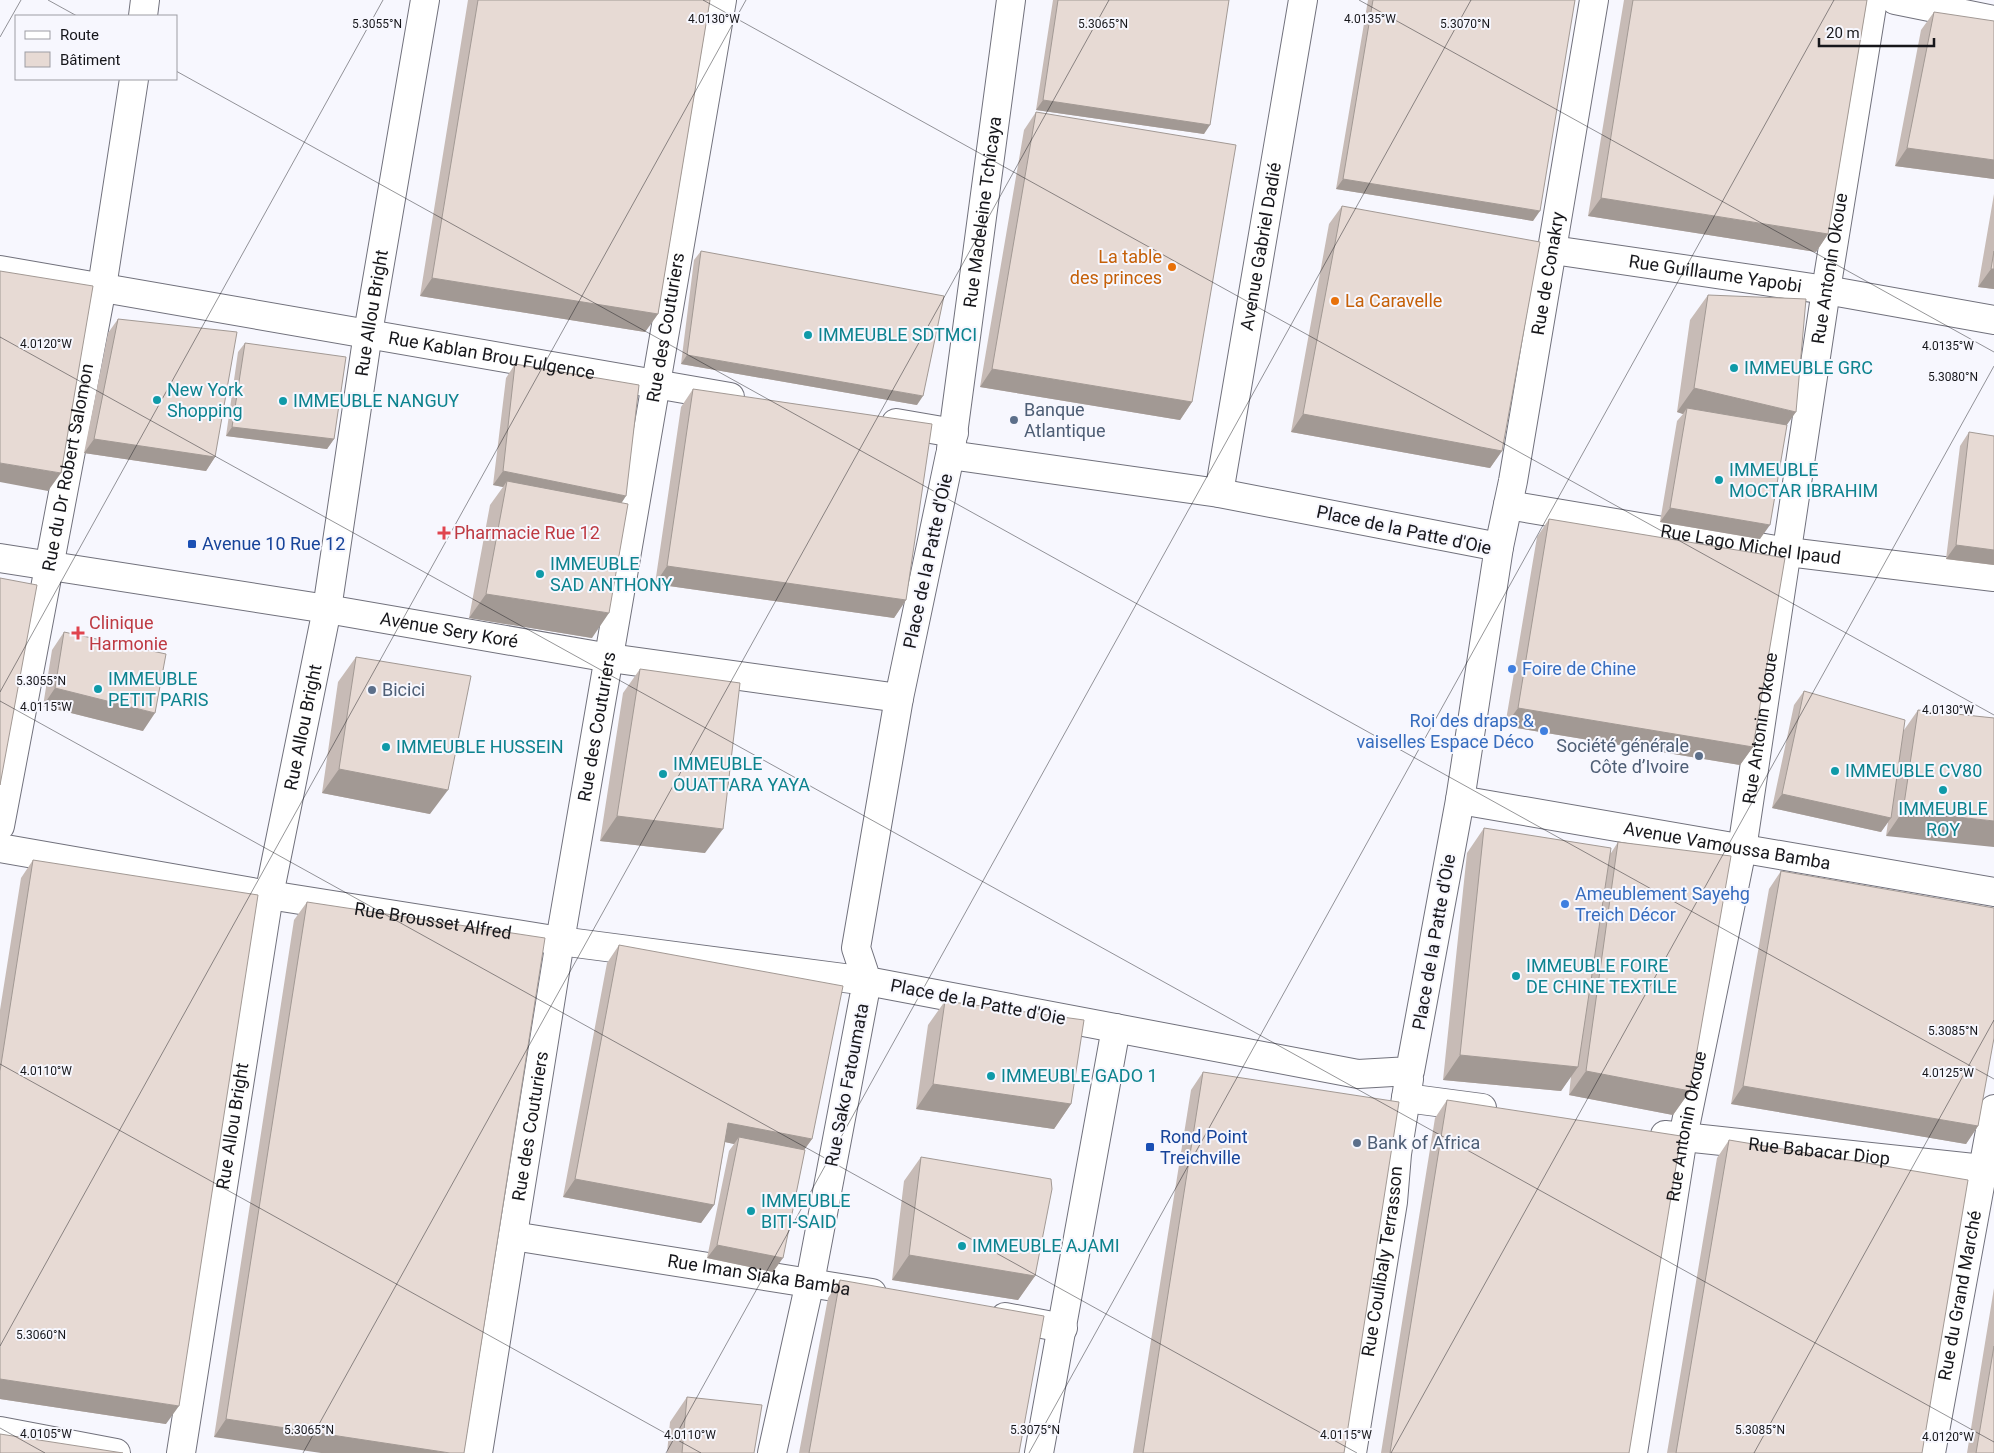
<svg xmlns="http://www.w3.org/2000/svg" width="1994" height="1453" font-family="Roboto,sans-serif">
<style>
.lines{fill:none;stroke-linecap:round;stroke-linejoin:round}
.street-casing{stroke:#71717c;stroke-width:30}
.secondary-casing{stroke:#71717c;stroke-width:30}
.street{stroke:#fff;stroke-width:28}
.secondary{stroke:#fff;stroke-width:28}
.wall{fill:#c7bbb6}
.shaded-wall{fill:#a29994}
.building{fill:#e7dad4;stroke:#a29994}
.ticks{fill:none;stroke:#17171b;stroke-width:1;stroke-opacity:0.45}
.food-dot{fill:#e8710a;stroke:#f7f7fe;stroke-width:2}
.culture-dot{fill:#0f9aa8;stroke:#f7f7fe;stroke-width:2}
.service-dot{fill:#5c6f8a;stroke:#f7f7fe;stroke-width:2}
.health-dot{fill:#e0444e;stroke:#f7f7fe;stroke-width:2}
.transit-dot{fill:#1a4fb4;stroke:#f7f7fe;stroke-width:2}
.shop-dot{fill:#3f7fe0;stroke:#f7f7fe;stroke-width:2}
.labels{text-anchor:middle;stroke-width:4;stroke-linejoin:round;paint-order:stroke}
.street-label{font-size:18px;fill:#17171b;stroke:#f7f7fe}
.food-label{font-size:18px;fill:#c56008;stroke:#f7f7fe;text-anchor:end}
.culture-label{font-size:18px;fill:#0d838f;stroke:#f7f7fe;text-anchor:start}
.service-label{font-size:18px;fill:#4e5e75;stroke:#f7f7fe;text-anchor:start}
.health-label{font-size:18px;fill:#be3a42;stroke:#f7f7fe;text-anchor:start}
.transit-label{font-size:18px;fill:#164399;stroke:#f7f7fe;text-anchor:start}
.shop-label{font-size:18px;fill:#366cbe;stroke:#f7f7fe;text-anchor:start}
.ticks-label{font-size:12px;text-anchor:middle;fill:#17171b;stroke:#f7f7fe;stroke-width:4;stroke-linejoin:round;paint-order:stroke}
</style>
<rect width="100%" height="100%" fill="#f7f7fe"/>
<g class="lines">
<g class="street-casing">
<g id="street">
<path d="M1895,0L1994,20"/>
<path d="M143,16L145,0"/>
<path id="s1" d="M1553,250L1826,290L1994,320"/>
<path id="s2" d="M0,270L730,397"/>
<path d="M896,423L954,433"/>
<path id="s3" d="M951,449L1011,0"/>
<path id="s4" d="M1508,505L1788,552L1994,577"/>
<path id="s5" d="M1499,547L1513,481L1594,0"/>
<path id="s6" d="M0,826L102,287L134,79"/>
<path id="s7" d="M0,848L269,895L560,941L867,981L810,1282L772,1453"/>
<path d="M1406,1098L1482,1108"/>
<path id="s8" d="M1665,1135L1994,1170"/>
<path id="s9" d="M513,1236L872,1293"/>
<path d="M1005,1317L1063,1328"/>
<path d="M0,1431L116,1453"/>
<path id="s10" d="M181,1453L269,895L327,609L368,333L425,0"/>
<path id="s11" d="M478,1453L560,941L722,0"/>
<path id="s12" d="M1352,1453L1393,1202L1397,1154L1409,1079"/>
<path id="s13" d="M1633,1453L1683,1137L1742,849L1826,290L1873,0"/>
<path id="s14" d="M1931,1453L1994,1109"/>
</g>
</g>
<g class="secondary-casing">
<g id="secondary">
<path d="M950,455L1219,493L1499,547L1460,800L1410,1071L1358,1074L867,981L856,948L899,698Z"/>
<path id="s15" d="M1219,493L1303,0"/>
<path id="s16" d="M0,558L327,609L610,658L899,698"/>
<path id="s17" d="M1460,800L1994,892"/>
<path d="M1039,1453L1116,1028"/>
</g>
</g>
<use href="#street" class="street"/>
<use href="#secondary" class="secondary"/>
</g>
<path class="wall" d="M468,0H710L658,314L645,332L420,296Z
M1053,0H1229L1204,134L1036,110Z
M1368,0H1575L1533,221L1336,189Z
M1624,0H1867L1828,234L1816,252L1588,216Z
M1934,12L1994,179L1895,166L1921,30Z
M1036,112L1192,402L1180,420L980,387L1024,130Z
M1994,194V289L1978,287Z
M1342,206L1502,451L1490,468L1291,432L1329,224Z
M701,251L917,405L681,364L694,260Z
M1708,295L1787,424L1760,539L1660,522L1677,421L1683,414L1677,412L1690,320Z
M118,319L215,457L206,471L84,453L108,333Z
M245,343L334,439L327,449L226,436L238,352Z
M515,364L621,503L592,638L469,618L490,505L503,487L493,485L506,378Z
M693,389L906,600L894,618L655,584L681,407Z
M1969,432L1994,565L1946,559L1960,446Z
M1549,519L1753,747L1740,765L1505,726L1537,537Z
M64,632L143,731L43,706L52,650Z
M356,657L430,814L322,793L338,682Z
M640,669L705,853L600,841L623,693Z
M1804,691L1904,730L1918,710L1994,718L1886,836L1888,822L1881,832L1772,808L1794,705Z
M1484,828L1611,853L1618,842L1690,1091L1673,1115L1569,1095L1571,1076L1561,1091L1443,1080L1467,853Z
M33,860L166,1424L0,1399V1010L21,878Z
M1781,871L1978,1126L1966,1144L1731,1104L1769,889Z
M307,902L464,1453L214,1437L294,920Z
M619,945L812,1139L804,1150L773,1272L707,1258L729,1151L734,1144L725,1142L714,1205L701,1223L563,1197L607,963Z
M945,1001L1071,1104L1054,1129L916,1109L928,1025Z
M1203,1072L1344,1453H1133L1191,1090Z
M1447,1100L1629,1453H1381L1435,1118Z
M1729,1140L1922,1453H1667L1717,1158Z
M921,1157L1035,1276L1018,1300L892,1280L904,1181Z
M840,1280L1019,1453H799L828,1298Z
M1994,1288V1453H1967Z
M687,1397L754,1453H667L670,1422Z"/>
<path class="shaded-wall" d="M1043,100L1210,125L1204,134L1036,110Z
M1907,148L1994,160V179L1895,166Z
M1343,179L1540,211L1533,221L1336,189Z
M1601,198L1828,234L1816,252L1588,216Z
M1991,269H1994V289L1978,287Z
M432,278L658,314L645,332L420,296Z
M687,355L923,396L917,405L681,364Z
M992,369L1192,402L1180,420L980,387Z
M1694,388L1796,412L1779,436L1687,408L1683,414L1677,412Z
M1303,414L1502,451L1490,468L1291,432Z
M232,427L334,439L327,449L226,436Z
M94,439L215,457L206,471L84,453Z
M0,463L61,473L48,491L0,482Z
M503,471L626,496L617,510L507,481L503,487L493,485Z
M1670,508L1770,525L1760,539L1660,522Z
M1956,545L1994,550V565L1946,559Z
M667,566L906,600L894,618L655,584Z
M486,594L609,613L592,638L469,618Z
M55,688L155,713L143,731L43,706Z
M1518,708L1753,747L1740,765L1505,726Z
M339,769L448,790L430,814L322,793Z
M1782,794L1891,818L1881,832L1772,808Z
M1903,811L1994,821V847L1886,836Z
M617,816L723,829L705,853L600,841Z
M1460,1055L1578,1067L1561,1091L1443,1080Z
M1586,1071L1690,1091L1673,1115L1569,1095Z
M933,1084L1071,1104L1054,1129L916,1109Z
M1743,1086L1978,1126L1966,1144L1731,1104Z
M728,1123L812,1139L799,1157L739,1137L734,1144L716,1140Z
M575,1179L714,1205L701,1223L563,1197Z
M717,1245L783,1258L773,1272L707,1258Z
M909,1255L1035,1276L1018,1300L892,1280Z
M0,1379L179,1406L166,1424L0,1399Z
M226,1419L450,1453H321L214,1437Z"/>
<path class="building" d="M478,0H710L658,314L432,278Z
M1058,0H1229L1210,125L1043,100Z
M1373,0H1575L1540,211L1343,179Z
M1633,0H1867L1828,234L1601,198Z
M1934,12L1994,21V160L1907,148Z
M1036,112L1236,145L1192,402L992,369Z
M1342,206L1540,242L1502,451L1303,414Z
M701,251L944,296L923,396L687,355Z
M1994,251V269H1991Z
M0,271L93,286L61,473L0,463Z
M1708,295L1806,299L1796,412L1694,388Z
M118,319L237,332L215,457L94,439Z
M245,343L346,357L334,439L232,427Z
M515,364L639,385L626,496L503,471Z
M693,389L932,424L906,600L667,566Z
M1687,408L1787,425L1770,525L1670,508Z
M1969,432L1994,436V550L1956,545Z
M507,481L628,504L609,613L486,594Z
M1549,519L1785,558L1753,747L1518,708Z
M0,578L37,585L0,785Z
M64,632L166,654L155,713L55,688Z
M356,657L471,676L448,790L339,769Z
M640,669L740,683L723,829L617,816Z
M1804,691L1905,720L1891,818L1782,794Z
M1918,710L1994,718V821L1903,811Z
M1484,828L1611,848L1578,1067L1460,1055Z
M1618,842L1731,856L1690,1091L1586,1071Z
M33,860L258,895L179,1406L0,1379V1071Z
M1781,871L1994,908V1038L1978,1126L1743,1086Z
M307,902L545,938L464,1453H450L226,1419Z
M619,945L843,986L812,1139L728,1123L714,1205L575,1179Z
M945,1001L1084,1020L1071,1104L933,1084Z
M1203,1072L1399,1102L1344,1453H1143Z
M1447,1100L1681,1136L1629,1453H1390Z
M739,1137L805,1150L783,1258L717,1245Z
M1729,1140L1968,1180L1922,1453H1676Z
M921,1157L1051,1179L1052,1189L1035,1276L909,1255Z
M840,1280L1044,1316L1019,1453H809Z
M1994,1346V1453H1976Z
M687,1397L762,1405L754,1453H682Z
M0,1434L123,1453H0Z"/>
<path class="ticks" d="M48,0L77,16M703,0L1994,715M1359,0L1994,352M0,37L21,0M176,71L1994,1079M0,337L1994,1442M0,692L383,0M0,701L1357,1453M0,1064L701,1453M0,1346L746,0M0,1428L45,1453M303,1453L1109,0M666,1453L1471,0M1029,1453L1834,0M1391,1453L1994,366M1754,1453L1994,1020"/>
<g class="food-dot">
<circle cx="1172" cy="267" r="5"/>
<circle cx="1335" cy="301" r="5"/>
</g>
<g class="culture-dot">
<circle cx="808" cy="335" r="5"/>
<circle cx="1734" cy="368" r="5"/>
<circle cx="157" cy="400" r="5"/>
<circle cx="283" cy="401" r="5"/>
<circle cx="1719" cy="480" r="5"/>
<circle cx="540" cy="574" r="5"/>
<circle cx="98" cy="689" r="5"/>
<circle cx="386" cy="747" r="5"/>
<circle cx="1835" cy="771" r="5"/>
<circle cx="663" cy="774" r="5"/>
<circle cx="1943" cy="790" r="5"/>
<circle cx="1516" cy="976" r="5"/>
<circle cx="991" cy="1076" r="5"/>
<circle cx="751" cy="1211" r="5"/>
<circle cx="962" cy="1246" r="5"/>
</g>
<g class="service-dot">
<circle cx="1014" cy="420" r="5"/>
<circle cx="372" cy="690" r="5"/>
<circle cx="1699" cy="756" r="5"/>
<circle cx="1357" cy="1143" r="5"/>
</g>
<g class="health-dot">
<path d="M441.5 525.5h5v5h5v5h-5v5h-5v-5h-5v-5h5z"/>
<path d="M75.5 625.5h5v5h5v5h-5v5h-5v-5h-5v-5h5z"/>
</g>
<g class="transit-dot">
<rect x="187" y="539" width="10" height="10" rx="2.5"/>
<rect x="1145" y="1142" width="10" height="10" rx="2.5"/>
</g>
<g class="shop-dot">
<circle cx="1512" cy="669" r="5"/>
<circle cx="1544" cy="731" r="5"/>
<circle cx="1565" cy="904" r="5"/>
</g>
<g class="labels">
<g class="street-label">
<text dy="6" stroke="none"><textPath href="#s3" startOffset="239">Rue Madeleine Tchicaya</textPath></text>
<text dy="6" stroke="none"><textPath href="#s15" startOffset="250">Avenue Gabriel Dadié</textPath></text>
<text dy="6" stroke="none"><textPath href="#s13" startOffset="1201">Rue Antonin Okoue</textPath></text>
<text dy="6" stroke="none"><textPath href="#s5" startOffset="278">Rue de Conakry</textPath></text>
<text dy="6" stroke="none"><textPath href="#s1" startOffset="164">Rue Guillaume Yapobi</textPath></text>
<text dy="6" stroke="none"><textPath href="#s10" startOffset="1156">Rue Allou Bright</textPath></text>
<text dy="6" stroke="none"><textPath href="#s11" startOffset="1141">Rue des Couturiers</textPath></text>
<text dy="6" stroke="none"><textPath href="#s2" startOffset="499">Rue Kablan Brou Fulgence</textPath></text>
<text dy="6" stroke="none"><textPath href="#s6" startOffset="365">Rue du Dr Robert Salomon</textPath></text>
<text transform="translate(1404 530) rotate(12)" y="6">Place de la Patte d'Oie</text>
<text dy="6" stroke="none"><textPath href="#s4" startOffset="246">Rue Lago Michel Ipaud</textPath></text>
<text transform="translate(928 561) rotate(-78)" y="6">Place de la Patte d'Oie</text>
<text dy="6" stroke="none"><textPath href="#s16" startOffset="455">Avenue Sery Koré</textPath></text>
<text dy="6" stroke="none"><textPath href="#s11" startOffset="736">Rue des Couturiers</textPath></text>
<text dy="6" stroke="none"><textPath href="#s10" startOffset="736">Rue Allou Bright</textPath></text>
<text dy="6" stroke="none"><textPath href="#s13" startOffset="736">Rue Antonin Okoue</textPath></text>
<text dy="6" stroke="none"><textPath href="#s17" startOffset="271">Avenue Vamoussa Bamba</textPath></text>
<text dy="6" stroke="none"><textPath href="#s7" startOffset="439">Rue Brousset Alfred</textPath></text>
<text transform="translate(1434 942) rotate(-80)" y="6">Place de la Patte d'Oie</text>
<text transform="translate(978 1002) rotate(11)" y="6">Place de la Patte d'Oie</text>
<text transform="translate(847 1085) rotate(-79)" y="6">Rue Sako Fatoumata</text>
<text dy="6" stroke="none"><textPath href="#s10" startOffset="331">Rue Allou Bright</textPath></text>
<text dy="6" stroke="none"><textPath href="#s11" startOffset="331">Rue des Couturiers</textPath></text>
<text dy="6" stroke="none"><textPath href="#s13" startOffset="331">Rue Antonin Okoue</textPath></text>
<text dy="6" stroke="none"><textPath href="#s8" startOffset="155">Rue Babacar Diop</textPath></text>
<text dy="6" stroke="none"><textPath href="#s12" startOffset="194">Rue Coulibaly Terrasson</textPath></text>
<text dy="6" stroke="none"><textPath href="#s9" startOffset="249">Rue Iman Siaka Bamba</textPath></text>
<text dy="6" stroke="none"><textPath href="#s14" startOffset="160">Rue du Grand Marché</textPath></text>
</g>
<g class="food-label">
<text x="1162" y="263">La table<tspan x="1162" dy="21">des princes</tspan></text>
<text x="1345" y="307" text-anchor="start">La Caravelle</text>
</g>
<g class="culture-label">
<text x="818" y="341">IMMEUBLE SDTMCI</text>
<text x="1744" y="374">IMMEUBLE GRC</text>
<text x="167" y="396">New York<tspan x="167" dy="21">Shopping</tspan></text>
<text x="293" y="407">IMMEUBLE NANGUY</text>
<text x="1729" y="476">IMMEUBLE<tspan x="1729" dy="21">MOCTAR IBRAHIM</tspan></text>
<text x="550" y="570">IMMEUBLE<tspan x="550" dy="21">SAD ANTHONY</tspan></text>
<text x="108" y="685">IMMEUBLE<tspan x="108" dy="21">PETIT PARIS</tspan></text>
<text x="396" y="753">IMMEUBLE HUSSEIN</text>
<text x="673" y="770">IMMEUBLE<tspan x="673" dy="21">OUATTARA YAYA</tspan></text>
<text x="1845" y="777">IMMEUBLE CV80</text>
<text x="1943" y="815" text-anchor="middle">IMMEUBLE<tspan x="1943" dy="21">ROY</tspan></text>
<text x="1526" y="972">IMMEUBLE FOIRE<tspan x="1526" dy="21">DE CHINE TEXTILE</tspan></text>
<text x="1001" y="1082">IMMEUBLE GADO 1</text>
<text x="761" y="1207">IMMEUBLE<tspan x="761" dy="21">BITI-SAID</tspan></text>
<text x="972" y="1252">IMMEUBLE AJAMI</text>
</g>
<g class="service-label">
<text x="1024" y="416">Banque<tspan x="1024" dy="21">Atlantique</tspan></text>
<text x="382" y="696">Bicici</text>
<text x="1689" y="752" text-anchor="end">Société générale<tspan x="1689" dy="21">Côte d’Ivoire</tspan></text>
<text x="1367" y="1149">Bank of Africa</text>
</g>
<g class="health-label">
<text x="454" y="539">Pharmacie Rue 12</text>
<text x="89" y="629">Clinique<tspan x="89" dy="21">Harmonie</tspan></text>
</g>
<g class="transit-label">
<text x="202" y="550">Avenue 10 Rue 12</text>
<text x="1160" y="1143">Rond Point<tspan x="1160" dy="21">Treichville</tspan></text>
</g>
<g class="shop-label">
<text x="1522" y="675">Foire de Chine</text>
<text x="1534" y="727" text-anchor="end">Roi des draps &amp;<tspan x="1534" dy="21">vaiselles Espace Déco</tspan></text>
<text x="1575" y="900">Ameublement Sayehg<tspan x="1575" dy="21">Treich Décor</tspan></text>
</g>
</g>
<g class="ticks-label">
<text x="714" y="23">4.0130°W</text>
<text x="1370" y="23">4.0135°W</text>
<text x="377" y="28">5.3055°N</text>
<text x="1103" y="28">5.3065°N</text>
<text x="1465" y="28">5.3070°N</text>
<text x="46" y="348">4.0120°W</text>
<text x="1948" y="350">4.0135°W</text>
<text x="1953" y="381">5.3080°N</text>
<text x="41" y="685">5.3055°N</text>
<text x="46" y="711">4.0115°W</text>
<text x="1948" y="714">4.0130°W</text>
<text x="1953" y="1035">5.3085°N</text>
<text x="46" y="1075">4.0110°W</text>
<text x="1948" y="1077">4.0125°W</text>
<text x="41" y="1339">5.3060°N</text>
<text x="309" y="1434">5.3065°N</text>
<text x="1035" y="1434">5.3075°N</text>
<text x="1760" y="1434">5.3085°N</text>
<text x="46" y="1438">4.0105°W</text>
<text x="690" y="1439">4.0110°W</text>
<text x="1346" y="1439">4.0115°W</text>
<text x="1948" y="1441">4.0120°W</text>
</g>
<rect x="15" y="15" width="162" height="65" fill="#f7f7fe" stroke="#9d9da3"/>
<rect x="25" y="31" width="25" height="8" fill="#ffffff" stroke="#9d9da3"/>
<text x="60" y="40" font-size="15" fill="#17171b">Route</text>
<rect x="25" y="52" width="25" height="15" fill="#e7dad4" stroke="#9d9da3"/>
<text x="60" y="65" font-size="15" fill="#17171b">Bâtiment</text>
<path d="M1819 38v8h115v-8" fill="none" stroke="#17171b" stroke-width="2.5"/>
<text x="1826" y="38" font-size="15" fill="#17171b" stroke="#f7f7fe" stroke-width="4" paint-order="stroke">20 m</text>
</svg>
